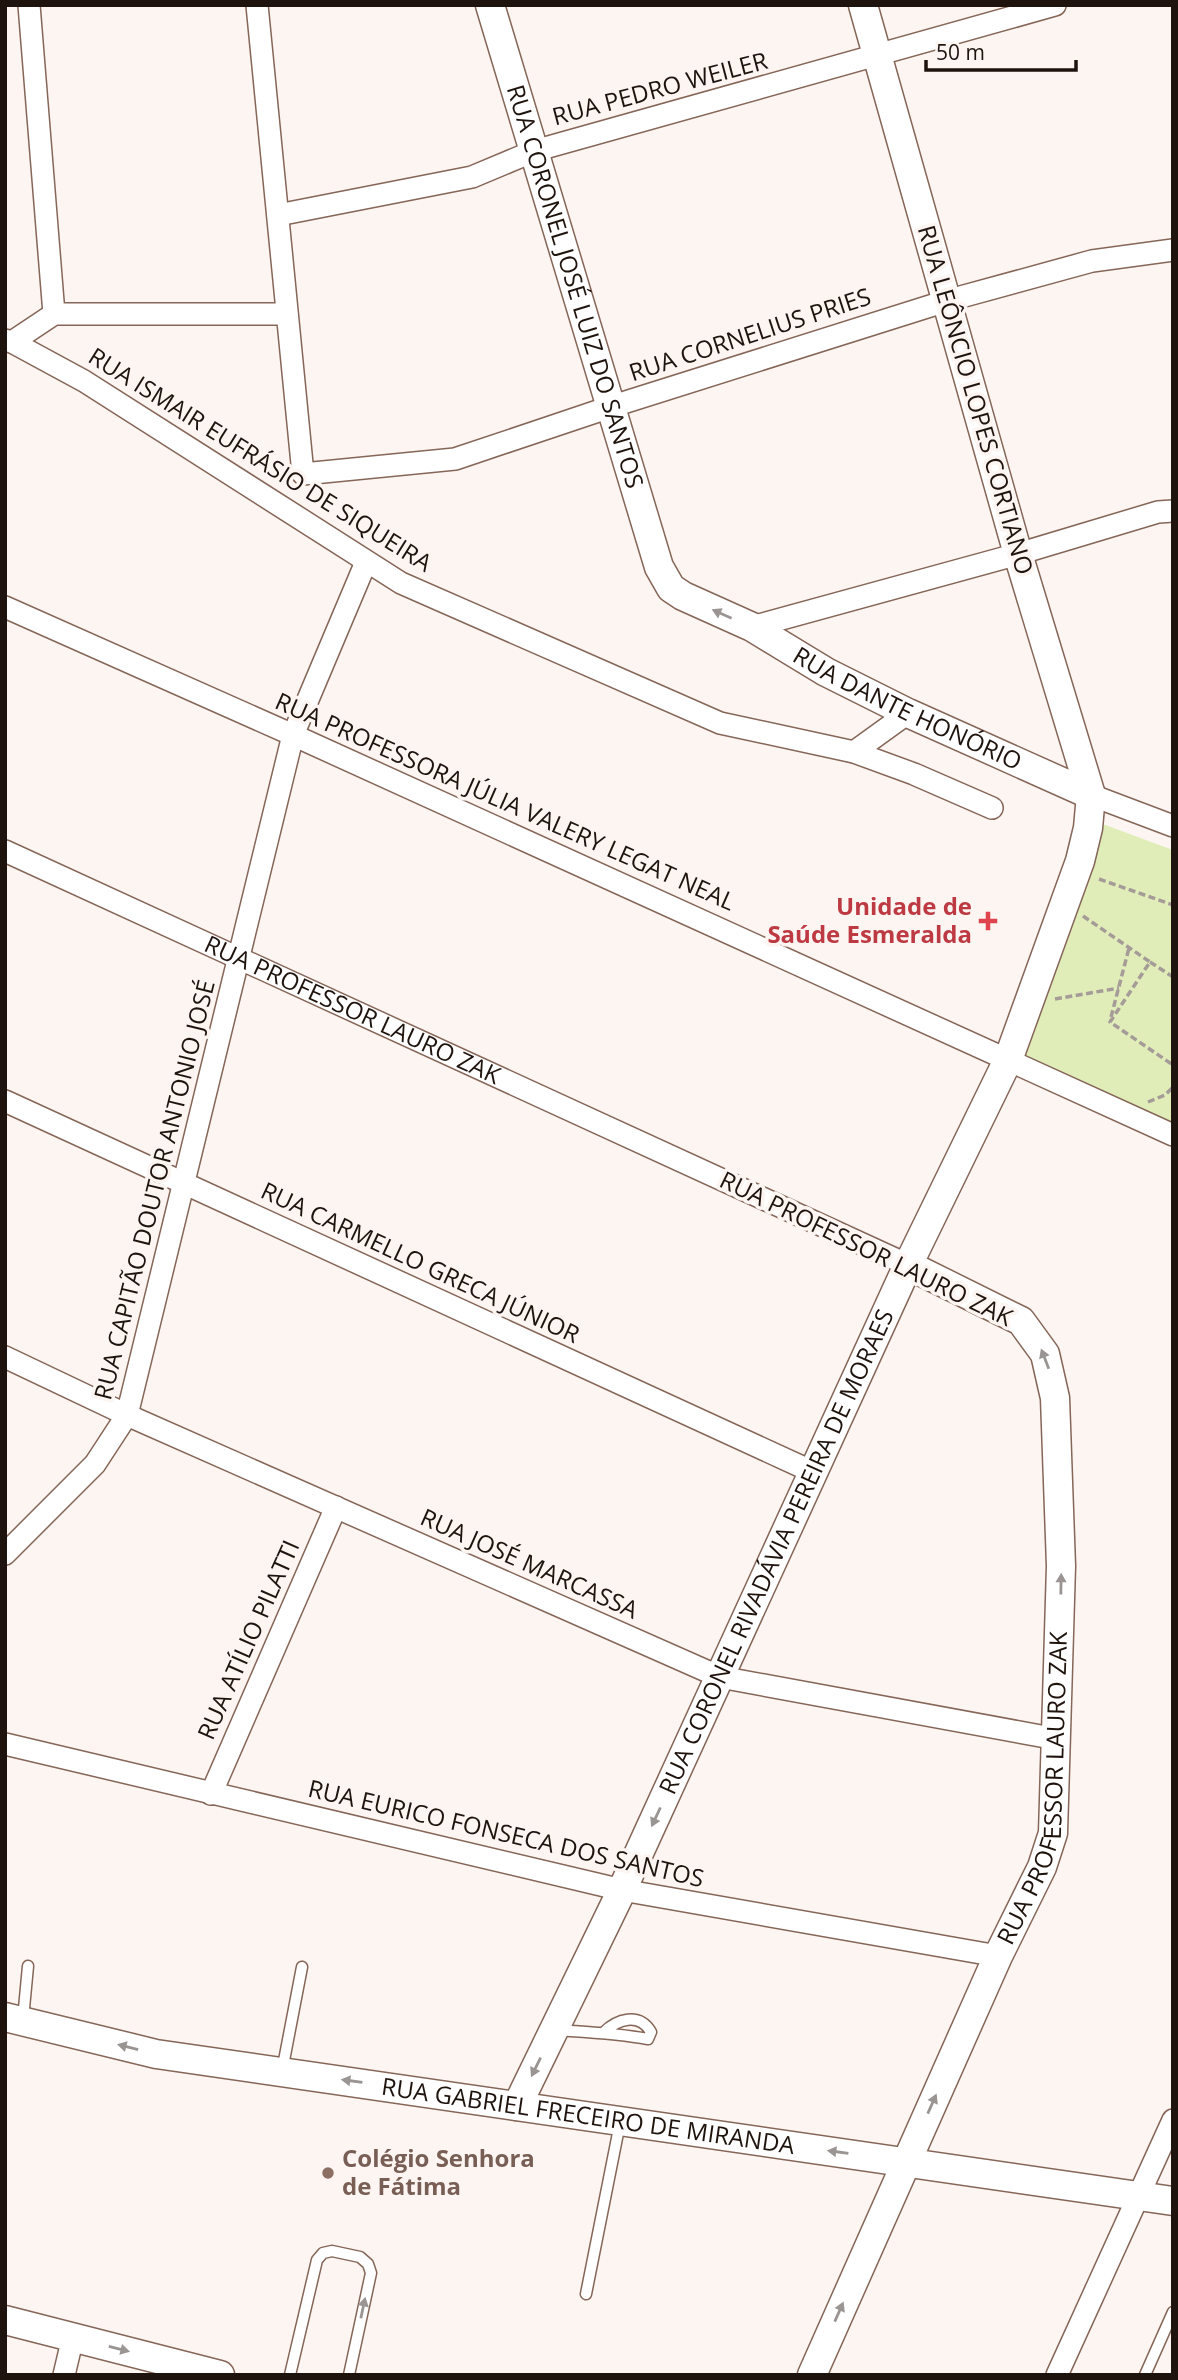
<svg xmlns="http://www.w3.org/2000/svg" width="1178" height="2380" font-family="'Open Sans',sans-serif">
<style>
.green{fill:#e1edb9}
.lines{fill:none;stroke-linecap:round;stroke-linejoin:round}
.lane-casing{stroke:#856658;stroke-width:13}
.street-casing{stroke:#856658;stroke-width:24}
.secondary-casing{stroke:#856658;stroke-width:31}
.path{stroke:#a59c98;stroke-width:3.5;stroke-dasharray:7 3.5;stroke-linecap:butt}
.lane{stroke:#fff;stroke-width:10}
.street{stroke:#fff;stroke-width:21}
.secondary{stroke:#fff;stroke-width:28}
.oneway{fill:#9a9593}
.health-dot{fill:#e0444e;stroke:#fcf5f2;stroke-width:2.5}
.education-dot{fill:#8d6e63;stroke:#fcf5f2;stroke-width:2.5}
.labels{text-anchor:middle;stroke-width:7;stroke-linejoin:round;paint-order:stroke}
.street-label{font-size:24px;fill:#1f130e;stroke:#fcf5f2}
.health-label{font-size:24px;font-weight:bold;fill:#be3a42;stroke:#fcf5f2;text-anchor:end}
.education-label{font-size:24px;font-weight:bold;fill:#785e54;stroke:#fcf5f2;text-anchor:start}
</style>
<rect width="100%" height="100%" fill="#fcf5f2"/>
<path class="green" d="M1100,823L1173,850V1126L1022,1056Z"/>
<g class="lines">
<g class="lane-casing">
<path id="lane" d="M23,2019L28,1966
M556,2030C587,2032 617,2033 648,2039L651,2032C639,2012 617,2019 603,2033
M282,2071L302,1967
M586,2294L620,2123
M290,2375L317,2260L323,2253L332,2251L360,2257L368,2264L371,2273L349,2375
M1145,2375L1173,2312"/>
</g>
<g class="street-casing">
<g id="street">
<path d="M29,5L54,314"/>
<path d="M257,5L303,474L455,459L610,407L946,301L1092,261L1173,250"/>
<path d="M278,215L472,177L534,151L1055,5"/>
<path d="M5,340L12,342L84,381L401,583L720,723L854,752L914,774L992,808"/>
<path d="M12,342L54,314H287"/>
<path d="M5,607L293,735L1173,1135"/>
<path d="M752,627L1018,554L1158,512L1173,511"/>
<path d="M854,752L908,713"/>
<path d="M1091,795L1173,826"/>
<path id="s1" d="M5,851L908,1265"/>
<path d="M5,1101L813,1472"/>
<path d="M5,1357L127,1415L720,1677L1057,1739"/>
<path d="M5,1554L95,1464L127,1415L293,735L366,562"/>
<path d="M5,1744L622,1890L998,1956"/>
<path d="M211,1794L336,1507"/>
<path d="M64,2375L73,2337"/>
<path d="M1057,2375L1173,2120"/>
</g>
</g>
<g class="secondary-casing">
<g id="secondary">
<path id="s2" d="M490,5L659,567L671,588L683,596L752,627L826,672L908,713L1091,795"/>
<path id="s3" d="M5,2017L156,2054L1173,2201"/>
<path id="s4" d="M517,2106L622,1890L908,1265L1008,1060L1080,861L1088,828L1091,795L1018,554L863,5"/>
<path d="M5,2320L220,2375"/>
<path id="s5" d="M812,2375L998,1956L1042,1867L1053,1833L1061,1566L1055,1398L1045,1354L1021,1321L908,1265"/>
</g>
</g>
<path class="path" d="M1099,879L1173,905
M1083,916L1150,962L1110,1022L1173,1065
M1150,962L1173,977
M1055,999L1119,988
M1111,1017L1129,948
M1148,1102L1165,1095L1173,1087"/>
<use href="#lane" class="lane"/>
<use href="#street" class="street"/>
<use href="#secondary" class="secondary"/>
</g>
<defs><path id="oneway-solid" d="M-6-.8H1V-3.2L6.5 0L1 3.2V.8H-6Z" transform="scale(1.75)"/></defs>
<g class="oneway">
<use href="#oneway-solid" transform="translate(722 614) rotate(-156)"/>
<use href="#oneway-solid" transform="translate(1045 1359) rotate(-111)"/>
<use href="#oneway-solid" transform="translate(1061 1584) rotate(-89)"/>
<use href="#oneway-solid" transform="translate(656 1817) rotate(115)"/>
<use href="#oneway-solid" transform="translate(128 2047) rotate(-166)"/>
<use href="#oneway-solid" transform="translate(536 2067) rotate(116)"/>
<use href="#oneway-solid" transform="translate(352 2081) rotate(-172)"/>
<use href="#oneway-solid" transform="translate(932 2104) rotate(-66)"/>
<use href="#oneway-solid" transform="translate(838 2152) rotate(-172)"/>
<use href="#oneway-solid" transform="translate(363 2308) rotate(-78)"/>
<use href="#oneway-solid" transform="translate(839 2312) rotate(-66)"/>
<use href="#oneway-solid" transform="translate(119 2349) rotate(14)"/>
</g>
<path class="health-dot" d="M984.5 910.5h7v7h7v7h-7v7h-7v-7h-7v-7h7z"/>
<circle class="education-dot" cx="328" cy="2173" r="7"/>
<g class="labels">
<g class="street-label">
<text transform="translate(660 89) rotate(-15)" y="8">RUA PEDRO WEILER</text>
<text dy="8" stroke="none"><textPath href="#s2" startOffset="294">RUA CORONEL JOSÉ LUIZ DO SANTOS</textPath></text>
<text transform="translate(750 335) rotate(-18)" y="8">RUA CORNELIUS PRIES</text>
<text transform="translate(975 400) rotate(74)" y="8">RUA LEÔNCIO LOPES CORTIANO</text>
<text transform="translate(260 460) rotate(32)" y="8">RUA ISMAIR EUFRÁSIO DE SIQUEIRA</text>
<text dy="8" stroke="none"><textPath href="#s2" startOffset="877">RUA DANTE HONÓRIO</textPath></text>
<text transform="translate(505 802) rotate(24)" y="8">RUA PROFESSORA JÚLIA VALERY LEGAT NEAL</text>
<text dy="8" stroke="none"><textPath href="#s1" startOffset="382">RUA PROFESSOR LAURO ZAK</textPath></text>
<text transform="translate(155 1190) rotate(-76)" y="8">RUA CAPITÃO DOUTOR ANTONIO JOSÉ</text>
<text transform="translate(866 1249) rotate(26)" y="8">RUA PROFESSOR LAURO ZAK</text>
<text transform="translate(420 1263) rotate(25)" y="8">RUA CARMELLO GRECA JÚNIOR</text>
<text dy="8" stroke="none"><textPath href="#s4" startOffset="612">RUA CORONEL RIVADÁVIA PEREIRA DE MORAES</textPath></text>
<text transform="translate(529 1564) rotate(24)" y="8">RUA JOSÉ MARCASSA</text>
<text transform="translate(249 1640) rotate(-66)" y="8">RUA ATÍLIO PILATTI</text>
<text dy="8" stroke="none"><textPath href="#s5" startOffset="634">RUA PROFESSOR LAURO ZAK</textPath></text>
<text transform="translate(506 1834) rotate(13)" y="8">RUA EURICO FONSECA DOS SANTOS</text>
<text dy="8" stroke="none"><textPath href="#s3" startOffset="592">RUA GABRIEL FRECEIRO DE MIRANDA</textPath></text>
</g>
<g class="health-label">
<text x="972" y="915">Unidade de<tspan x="972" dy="28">Saúde Esmeralda</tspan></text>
</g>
<g class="education-label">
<text x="342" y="2167">Colégio Senhora<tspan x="342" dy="28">de Fátima</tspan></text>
</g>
</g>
<rect width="1178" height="2380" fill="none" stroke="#1f130e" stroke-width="14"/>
<path d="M926 60v10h150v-10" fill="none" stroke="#1f130e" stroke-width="3.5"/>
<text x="936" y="60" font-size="21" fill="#1f130e" stroke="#fcf5f2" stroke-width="5" paint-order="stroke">50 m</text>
</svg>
